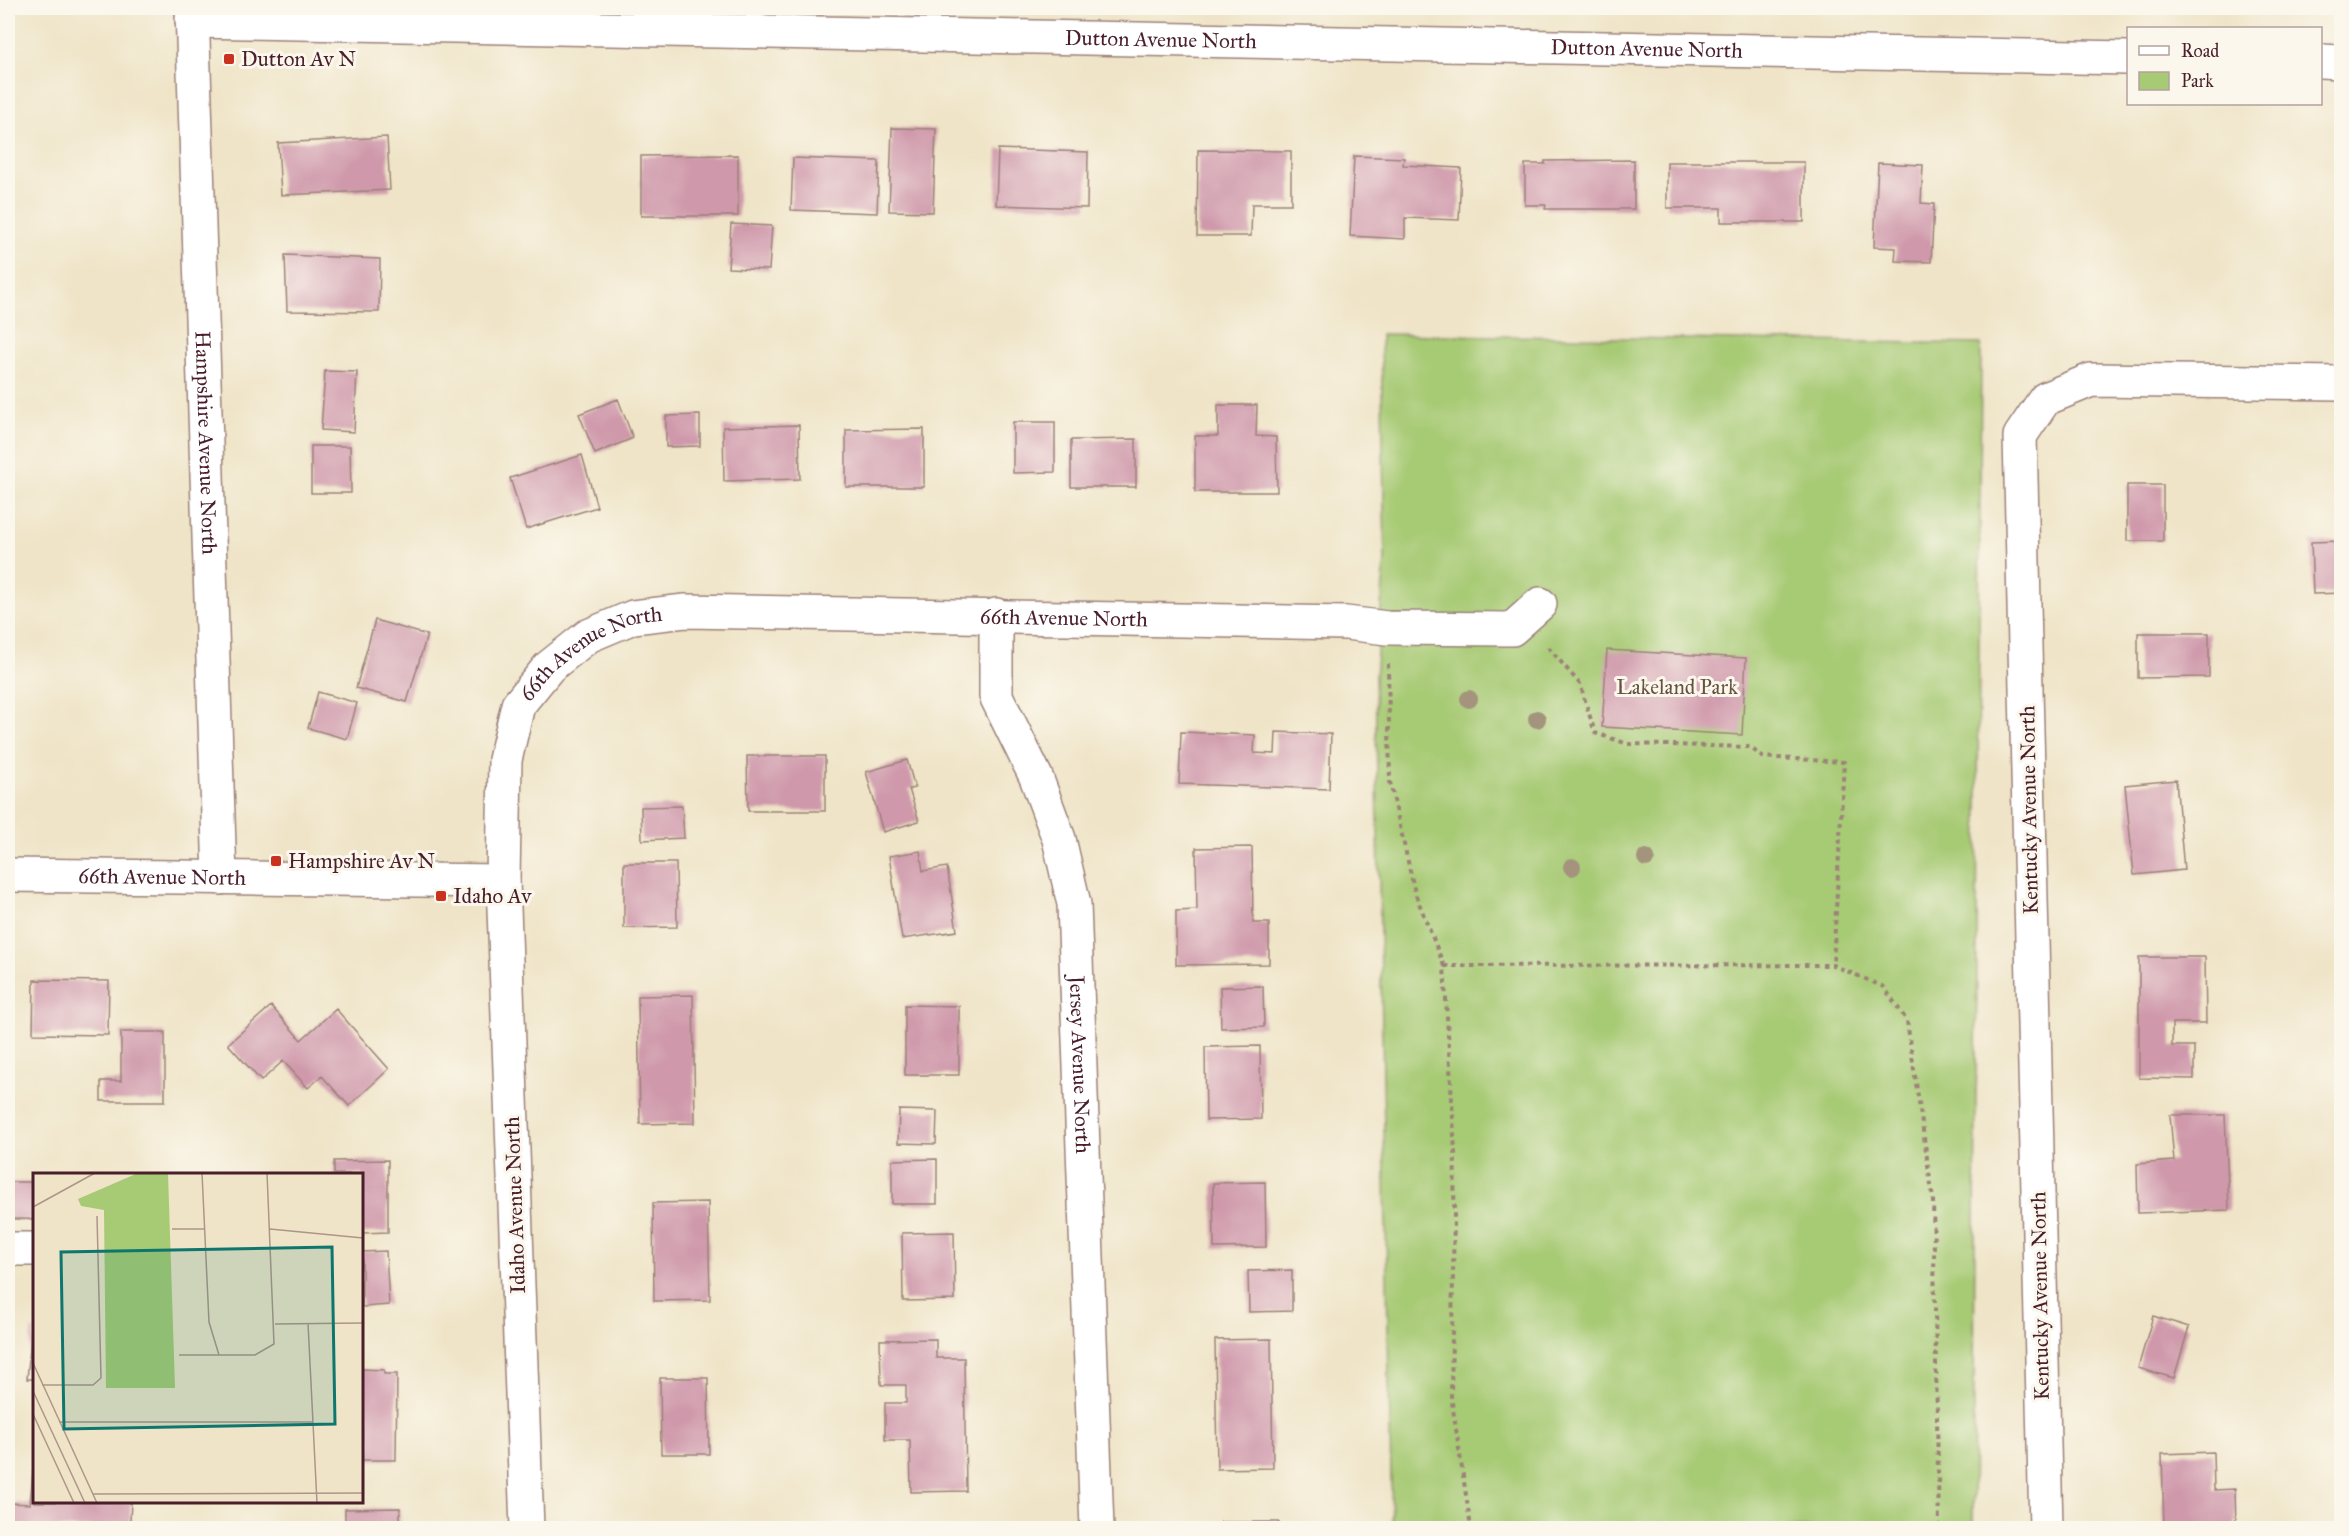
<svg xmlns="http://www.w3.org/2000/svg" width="2349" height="1536" font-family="'IM FELL Great Primer',serif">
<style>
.green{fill:#a7ca74;stroke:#787450;stroke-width:1.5}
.building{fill:#cf99ab}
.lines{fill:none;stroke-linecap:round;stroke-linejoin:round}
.minor-casing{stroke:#9c8279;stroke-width:36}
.path{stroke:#9c8279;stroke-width:4;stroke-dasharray:4.5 4.5;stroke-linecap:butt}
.minor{stroke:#fff;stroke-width:33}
.tree{fill:#a4947d}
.poi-dot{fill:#c8321e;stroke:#fbf7ec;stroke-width:2}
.labels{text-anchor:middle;stroke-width:6;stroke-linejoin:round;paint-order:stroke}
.street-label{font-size:21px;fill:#4a1f2b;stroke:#fbf7ec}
.poi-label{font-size:21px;fill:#4a1f2b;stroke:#fbf7ec;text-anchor:start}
.park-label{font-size:21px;fill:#665241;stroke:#fbf7ec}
.inset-road{fill:none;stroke:#ad9589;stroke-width:1.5}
.view{fill:#0f766e;fill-opacity:0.15;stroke:#0f766e;stroke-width:3}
.inset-edge{fill:none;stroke:#4a1f2b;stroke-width:3}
</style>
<rect width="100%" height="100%" fill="#fbf7ec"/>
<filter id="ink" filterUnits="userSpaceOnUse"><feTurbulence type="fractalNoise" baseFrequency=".0167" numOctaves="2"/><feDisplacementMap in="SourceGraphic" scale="12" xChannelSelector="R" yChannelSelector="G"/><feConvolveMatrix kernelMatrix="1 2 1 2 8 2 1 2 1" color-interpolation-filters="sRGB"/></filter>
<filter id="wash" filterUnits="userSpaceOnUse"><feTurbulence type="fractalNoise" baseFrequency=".008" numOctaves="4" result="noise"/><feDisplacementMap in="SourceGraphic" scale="24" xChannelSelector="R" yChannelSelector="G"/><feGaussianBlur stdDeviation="1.35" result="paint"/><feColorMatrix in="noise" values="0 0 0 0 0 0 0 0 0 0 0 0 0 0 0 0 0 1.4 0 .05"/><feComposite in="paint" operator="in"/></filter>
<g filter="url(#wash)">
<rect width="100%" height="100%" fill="#efe4c7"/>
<path class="green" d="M1381,334L1981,344L1973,1528H1392L1375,677L1385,560Z"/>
<g id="blocks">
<path class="building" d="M892,128L936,129L933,212L889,211Z
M387,137L390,190L281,195L278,143Z
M998,149L1088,152L1087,208L996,205Z
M1198,150L1291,151V204H1252L1251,236H1197Z
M738,155V216H641V156Z
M1354,156L1404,158L1403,165L1461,168L1459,220L1405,218V239L1350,236Z
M793,158L879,161L877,213L791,210Z
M1634,160V209H1545L1546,205H1525V164H1545V161Z
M1667,162H1804V222H1721V208H1667Z
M1878,163L1923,165L1921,203L1934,204L1931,262L1895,261L1896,248L1874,247Z
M731,224L772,226L769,270L728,268Z
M285,255L380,259L379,312L287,311Z
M325,371L357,372L354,432L321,430Z
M618,399L633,438L595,454L579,414Z
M1218,405H1257L1256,436L1276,437L1277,492H1195V436H1218Z
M700,415V446L666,447V416Z
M1013,422H1055V472L1013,473Z
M799,425L800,479L724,481L723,427Z
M924,429V487H846V430Z
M1136,439V487H1071V440Z
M311,446H350L351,493H311Z
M582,455L597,507L526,529L510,478Z
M2127,485H2163V541H2127Z
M2342,541V593L2313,594L2311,542Z
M375,620L427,635L407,702L356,688Z
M2138,633H2209V677L2138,678Z
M1607,650L1746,658L1742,735L1602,727Z
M318,692L357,703L347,739L308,728Z
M1181,732L1255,735L1254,753L1275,754L1276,732L1331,734L1329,789L1179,784Z
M747,756H825V811H748Z
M907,760L915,788L909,789L919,821L883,832L866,772Z
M2176,780L2184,870L2134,875L2125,785Z
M682,806L684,838L642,840L641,807Z
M1252,847L1253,923H1269V964L1176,965V911L1197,910L1196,848Z
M920,851L923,871L947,867L957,931L902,939L889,856Z
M624,863H676L677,927L624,928Z
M2139,957H2205L2206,1023H2172V1046H2194V1079L2139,1078Z
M34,980L109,981L108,1035L33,1034Z
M1263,986L1264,1027L1221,1028L1220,987Z
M693,995L695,1123L640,1124L638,996Z
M905,1005L959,1006V1075H905Z
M271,1006L301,1040L336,1009L389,1069L349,1106L322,1076L308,1088L283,1061L261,1081L228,1044Z
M121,1032H165V1101H101V1081H121Z
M1260,1046L1261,1119L1206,1120L1205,1047Z
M899,1110L937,1111L936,1144L898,1143Z
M2170,1115H2225L2229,1210L2138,1213L2137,1164L2174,1161Z
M937,1159V1204H892V1160Z
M388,1160V1232L362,1233V1174H334V1161Z
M8,1182H34V1219H8Z
M1265,1182L1266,1247L1214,1248L1213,1183Z
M708,1202L710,1300L654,1301L653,1203Z
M954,1232L955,1300L903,1301L902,1233Z
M386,1251L389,1305L362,1307V1252Z
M1292,1270V1311L1249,1312L1248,1271Z
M2153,1316L2189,1327L2174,1378L2138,1368Z
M32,1329L34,1330V1379H27Z
M936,1339V1358H964L966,1491L911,1492L910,1440H885V1403H906V1385H881L880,1340Z
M1271,1339L1273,1468L1217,1469L1215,1340Z
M362,1369L384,1370V1374H397L396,1460H362Z
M660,1378H708L709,1454H661Z
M2213,1452L2214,1490L2235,1489L2236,1528H2164L2162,1454Z
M33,1471L34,1502H131L130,1521L148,1523L147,1528H8L10,1503L30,1504Z
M400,1508V1528H345V1509Z
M1221,1522H1279V1528H1221Z"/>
</g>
</g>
<g filter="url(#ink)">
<use href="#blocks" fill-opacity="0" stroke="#9c8279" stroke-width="1.5"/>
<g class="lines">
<g class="minor-casing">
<g id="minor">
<path id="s1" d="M192,8L220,878"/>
<path id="s2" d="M192,21L2128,58"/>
<path d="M2320,61L2342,62"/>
<path id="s3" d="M996,615V696L1036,777L1059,839L1074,904L1097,1528"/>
<path id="s4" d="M8,875L503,881"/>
<path d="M8,1249H34"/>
<path id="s5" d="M527,1528L503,881L505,760L518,705L549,667L588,636L633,617L685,611L1346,623L1387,628L1512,629L1540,604"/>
<path d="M2046,1528L2020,436L2045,399L2091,380L2342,383"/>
</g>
</g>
<path class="path" d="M1548,647L1580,684L1595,733L1628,744L1750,747L1762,757L1844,762L1833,965
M1388,664L1390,782L1415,893L1444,966L1455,1152L1451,1396L1471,1528
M1444,966L1833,965L1884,987L1907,1021L1933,1199L1939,1528"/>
<use href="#minor" class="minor"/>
</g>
<g class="tree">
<circle cx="1469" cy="699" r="9"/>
<circle cx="1537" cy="719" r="9"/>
<circle cx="1646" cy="858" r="9"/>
<circle cx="1572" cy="867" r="9"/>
</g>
</g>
<g class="poi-dot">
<rect x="223" y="53" width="12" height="12" rx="3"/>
<rect x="270" y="855" width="12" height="12" rx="3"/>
<rect x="435" y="890" width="12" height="12" rx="3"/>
</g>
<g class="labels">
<g class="street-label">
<text dy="7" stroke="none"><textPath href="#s2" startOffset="969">Dutton Avenue North</textPath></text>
<text dy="7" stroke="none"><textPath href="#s2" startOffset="1455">Dutton Avenue North</textPath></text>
<text dy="7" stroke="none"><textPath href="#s1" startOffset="435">Hampshire Avenue North</textPath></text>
<text dy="7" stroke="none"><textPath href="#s5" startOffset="1404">66th Avenue North</textPath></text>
<text dy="7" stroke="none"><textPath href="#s5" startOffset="918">66th Avenue North</textPath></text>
<text transform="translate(2029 810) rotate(-91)" y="7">Kentucky Avenue North</text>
<text dy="7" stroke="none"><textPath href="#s4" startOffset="154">66th Avenue North</textPath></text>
<text dy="7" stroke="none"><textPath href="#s3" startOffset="465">Jersey Avenue North</textPath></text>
<text transform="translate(515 1205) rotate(-92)" y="7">Idaho Avenue North</text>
<text transform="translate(2040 1296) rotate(-91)" y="7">Kentucky Avenue North</text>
</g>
<g class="poi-label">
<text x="241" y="66">Dutton Av N</text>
<text x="288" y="868">Hampshire Av N</text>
<text x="453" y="903">Idaho Av</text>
</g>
<g class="park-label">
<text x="1677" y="694">Lakeland Park</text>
</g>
</g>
<g transform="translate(33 1173)">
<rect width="330" height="330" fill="#efe4c7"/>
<path d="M105,0H135L142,215H73L71,37L48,33L45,26Z" fill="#a7ca74"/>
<path class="inset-road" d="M169,0L176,149L186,182M0,34L62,0M139,56H171M237,56L330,65M275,150L284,330M242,151L330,150M146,182H222L241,171L234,0M0,190L64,330M9,212H60L68,205L64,43M0,218L52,330M0,241L41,330M26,249H280M60,321L330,320"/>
<path class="view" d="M299,74L302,251L31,256L28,79Z"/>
<rect width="330" height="330" class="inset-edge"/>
</g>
<rect width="2349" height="1536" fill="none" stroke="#fbf7ec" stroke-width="30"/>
<rect x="2127" y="27" width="195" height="78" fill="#fbf7ec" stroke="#b4a19f" stroke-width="1.5"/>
<rect x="2139" y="46" width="30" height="9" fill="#ffffff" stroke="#b4a19f" stroke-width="1.5"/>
<text x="2181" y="57" font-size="18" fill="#4a1f2b">Road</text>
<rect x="2139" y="72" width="30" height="18" fill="#a7ca74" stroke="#b4a19f" stroke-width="1.5"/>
<text x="2181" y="87" font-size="18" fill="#4a1f2b">Park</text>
</svg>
